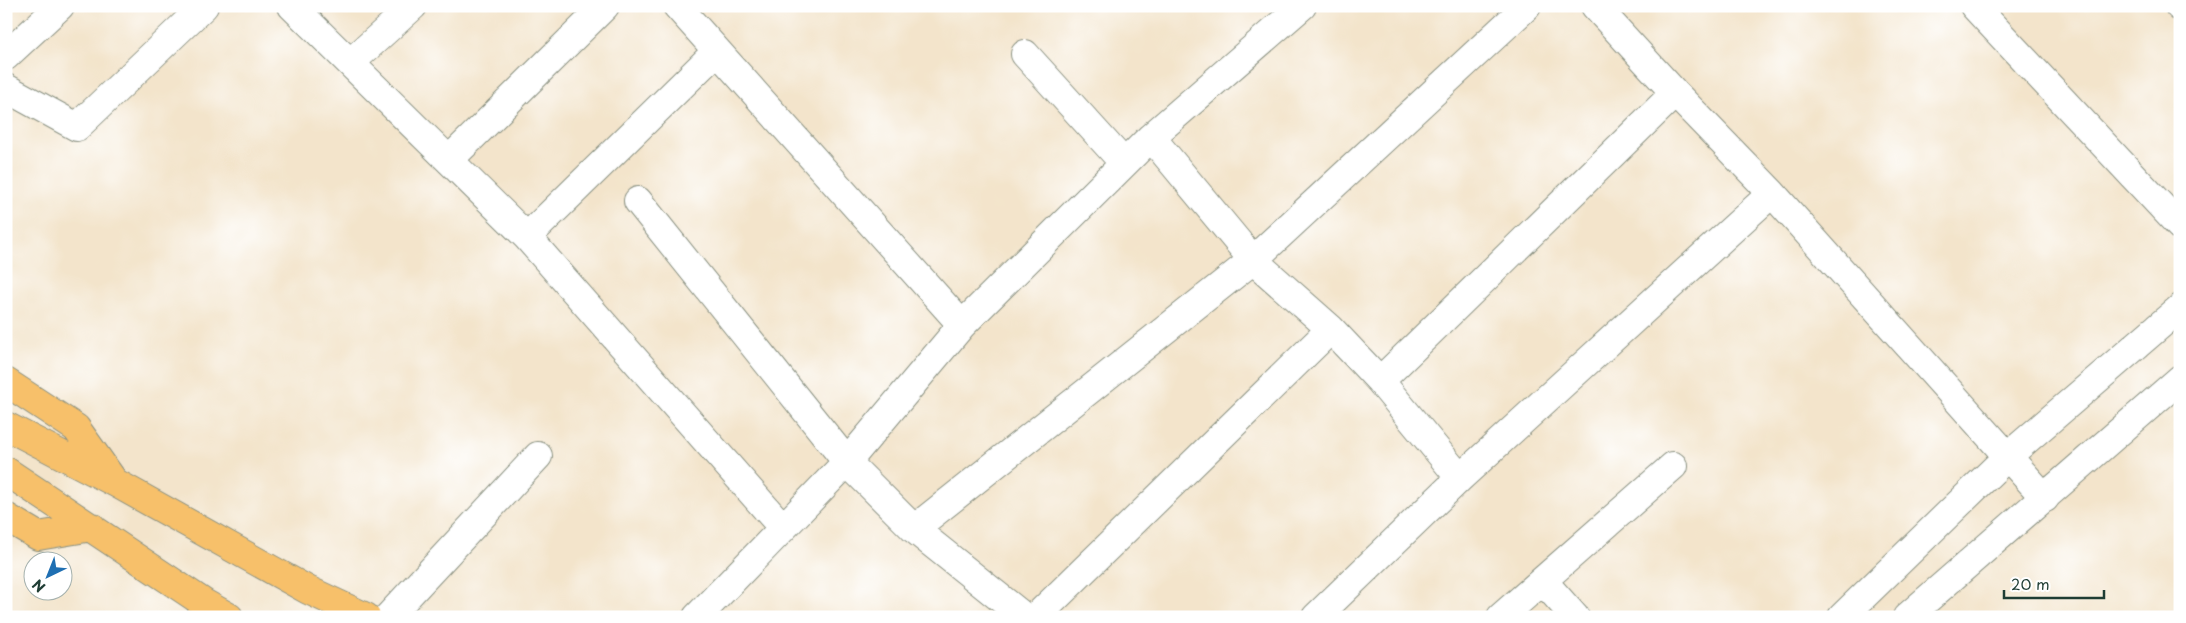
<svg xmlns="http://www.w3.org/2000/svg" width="2186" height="623" font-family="'Playpen Sans',sans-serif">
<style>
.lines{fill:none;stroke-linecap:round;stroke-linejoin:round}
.minor-casing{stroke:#899080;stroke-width:30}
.tertiary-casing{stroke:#899080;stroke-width:30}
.primary-casing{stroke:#899080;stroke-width:30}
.minor{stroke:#fff;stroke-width:28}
.tertiary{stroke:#fff;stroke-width:28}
.primary{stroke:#f7c06b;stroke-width:28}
</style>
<rect width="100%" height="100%" fill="#fff"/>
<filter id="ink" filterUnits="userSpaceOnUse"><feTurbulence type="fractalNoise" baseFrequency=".02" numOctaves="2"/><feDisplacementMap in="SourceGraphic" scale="10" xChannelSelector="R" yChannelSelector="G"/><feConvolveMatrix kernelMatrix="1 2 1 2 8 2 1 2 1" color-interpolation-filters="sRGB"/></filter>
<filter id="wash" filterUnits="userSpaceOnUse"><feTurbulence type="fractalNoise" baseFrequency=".0096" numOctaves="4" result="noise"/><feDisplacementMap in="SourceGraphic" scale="20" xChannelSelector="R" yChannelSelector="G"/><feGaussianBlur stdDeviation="1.12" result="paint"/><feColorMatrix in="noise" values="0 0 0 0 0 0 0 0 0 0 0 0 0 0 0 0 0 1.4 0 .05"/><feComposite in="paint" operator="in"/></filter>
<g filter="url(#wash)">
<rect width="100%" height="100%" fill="#f3e4cb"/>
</g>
<g filter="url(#ink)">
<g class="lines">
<g class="minor-casing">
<path id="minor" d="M292,6L527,237L783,528
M677,6L962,325
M1595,6L1675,93L1772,193L2045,498
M1974,6L2180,226
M2179,6L2180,7
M1025,54L1124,163
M6,56L60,6
M350,63L413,6
M1151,137L1253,260L1331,329L1380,381L1460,478
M449,160L605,6
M638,201L847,462L914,529L1253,260L1527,6
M527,237L717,51
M1380,381L1675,93
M914,529L1024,617
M1543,581L1575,617
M388,617L538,456
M697,617L847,462L962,325L1151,137L1302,6
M1036,617L1331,329
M1316,617L1460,478L1772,193
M1501,617L1673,466"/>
</g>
<g class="tertiary-casing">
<path id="tertiary" d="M6,88L77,127L204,6
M1842,617L2008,456L2180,308
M1907,617L2180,379"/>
</g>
<g class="primary-casing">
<path id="primary" d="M6,382L76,428L113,480
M6,426L116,483L308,590L366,617
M6,471L204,603L229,617
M6,517L38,536L92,527"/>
</g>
<use href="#minor" class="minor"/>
<use href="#tertiary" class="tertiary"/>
<use href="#primary" class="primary"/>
</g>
</g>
<rect width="2186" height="623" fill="none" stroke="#fff" stroke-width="25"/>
<g transform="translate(48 576) rotate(223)"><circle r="24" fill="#ffffff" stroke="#a5b1ae"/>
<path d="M0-4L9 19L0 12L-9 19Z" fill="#1f6fb2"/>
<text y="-8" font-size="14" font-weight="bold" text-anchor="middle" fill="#1f3d34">N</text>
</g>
<path d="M2004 590v8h100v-8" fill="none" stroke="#1f3d34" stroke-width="2.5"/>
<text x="2011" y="590" font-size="15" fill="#1f3d34" stroke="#ffffff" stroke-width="4" paint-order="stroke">20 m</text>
</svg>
